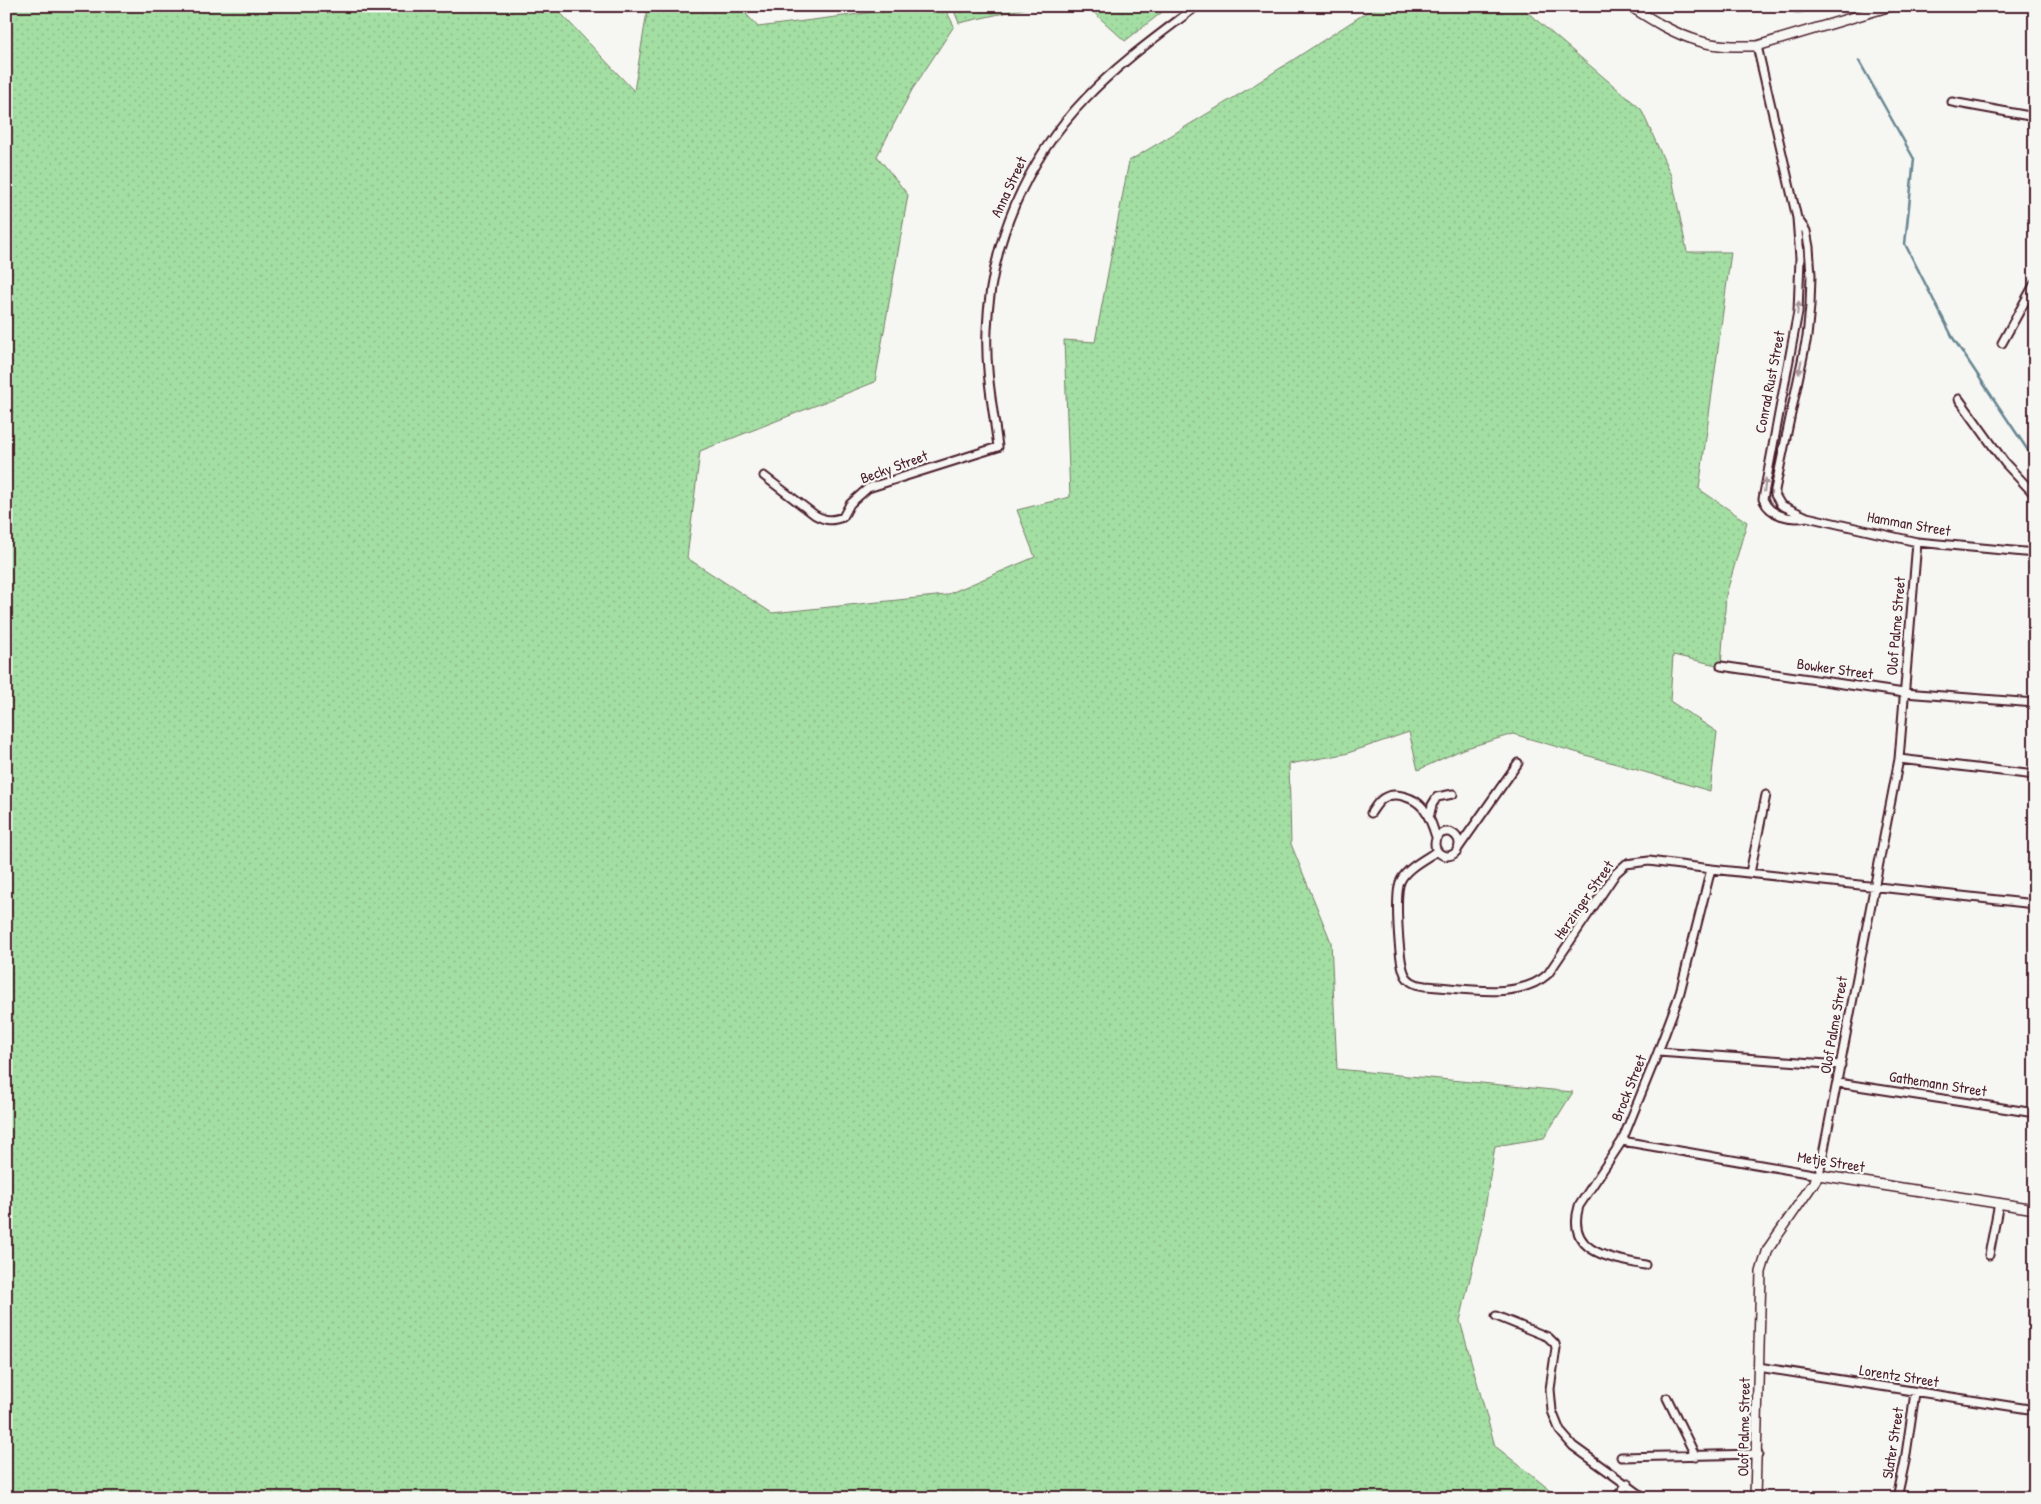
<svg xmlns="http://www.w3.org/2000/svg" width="2041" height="1504" font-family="'Patrick Hand',sans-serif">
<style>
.grass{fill:url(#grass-dots);stroke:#767e67}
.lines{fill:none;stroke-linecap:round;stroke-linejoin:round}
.stream{stroke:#698793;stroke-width:2.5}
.minor-casing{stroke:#4a1f2b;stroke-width:11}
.tertiary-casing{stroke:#4a1f2b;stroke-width:12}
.minor{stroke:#f6f6f2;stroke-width:7}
.tertiary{stroke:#f6f6f2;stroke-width:9}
.oneway{fill:#a99598}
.labels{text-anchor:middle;stroke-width:4.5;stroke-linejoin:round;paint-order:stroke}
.street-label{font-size:15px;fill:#4a1f2b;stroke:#f6f6f2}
</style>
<defs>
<pattern id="grass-dots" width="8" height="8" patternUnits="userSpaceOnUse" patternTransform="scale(1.25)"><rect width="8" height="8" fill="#a3dea3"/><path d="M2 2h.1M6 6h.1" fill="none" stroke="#8ebe8c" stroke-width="1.8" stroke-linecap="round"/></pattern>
</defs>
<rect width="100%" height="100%" fill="#f6f6f2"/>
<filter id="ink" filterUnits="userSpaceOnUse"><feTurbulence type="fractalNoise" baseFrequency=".02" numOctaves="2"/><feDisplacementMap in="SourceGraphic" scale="10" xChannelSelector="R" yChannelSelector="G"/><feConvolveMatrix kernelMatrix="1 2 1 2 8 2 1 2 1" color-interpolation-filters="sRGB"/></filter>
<g filter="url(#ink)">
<path class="grass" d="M6,6H554L634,91L648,6H739L758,27L921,6H944L954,26L912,90L877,156L908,195L875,382L700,451L687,558L772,613L946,595L1035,557L1017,510L1070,497L1064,340L1095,342L1129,161L1248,89L1367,12L1385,6H1520L1641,109L1672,178L1687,252H1731L1699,489L1747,522L1726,595L1721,666L1673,655L1670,701L1717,732L1710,791L1513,734L1463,749L1418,770L1409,732L1345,754L1289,764L1291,844L1331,942L1337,1069L1573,1092L1544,1138L1495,1146L1482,1227L1460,1321L1495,1446L1560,1498H6Z
M952,6H1170L1125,41L1090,9L1073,12L1031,7L959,23Z
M1780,6H1815C1801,16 1794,15 1780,6Z"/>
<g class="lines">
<path class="stream" d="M1859,61L1914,159L1905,244L1953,338L2035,461"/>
<g class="minor-casing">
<path id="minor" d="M1757,46L1797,218L1800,258L1798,312L1763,499C1770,516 1790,520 1807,517
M1952,102L2035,117
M1797,218L1806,231L1809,247L1811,275L1810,306L1807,337L1775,490V495L1781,505L1807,517L1917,542L2035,553
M2002,343L2035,283
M1959,399L2005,463L2035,495
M764,476L815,515C826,521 832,521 843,517L850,504L868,488L998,447C993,408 985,369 987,330C990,243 1026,160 1086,98C1119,63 1159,35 1197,6
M1721,666L1904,693L2035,703
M1899,759L2035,775
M1371,813C1375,807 1378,801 1384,798C1395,791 1415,798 1423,808C1430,817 1433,827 1436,837
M1429,818L1432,805L1437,797L1453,794
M1435 844a12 12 0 1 1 24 0a12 12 0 1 1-24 0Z
M1459,847L1518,763
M1437,851C1425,859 1407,868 1401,880C1394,892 1399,959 1404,972C1407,982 1416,985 1425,986C1463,988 1518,1001 1548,974L1616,873L1626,864L1649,861L1711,869L2035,904
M1750,873L1766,795
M1658,1052L1841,1065
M1838,1083L2035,1113
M1622,1141L1819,1175L1899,759L1917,542
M1989,1255L1999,1203
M1645,1265C1611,1258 1565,1253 1579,1206L1622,1141L1658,1052L1679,996L1711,869
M1496,1316L1548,1337L1555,1344L1556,1348L1550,1389L1552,1411L1560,1431L1573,1446L1645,1498
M1758,1367L2035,1410
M1667,1398L1696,1457
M1621,1457L1758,1454
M1616,1498L1628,1483
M1897,1498L1905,1461L1915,1393"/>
</g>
<g class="tertiary-casing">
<path id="tertiary" d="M1630,6C1652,20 1674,34 1699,41C1717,47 1738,46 1757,46L1891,6
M1755,1498L1761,1272L1768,1249L1819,1175L2035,1209"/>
</g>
<use href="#minor" class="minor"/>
<use href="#tertiary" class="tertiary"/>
</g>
<defs><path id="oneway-solid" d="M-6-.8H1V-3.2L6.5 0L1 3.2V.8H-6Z" transform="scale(1.25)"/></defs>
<g class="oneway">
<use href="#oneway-solid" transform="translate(1798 308) rotate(-84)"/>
<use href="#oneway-solid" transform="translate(1800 367) rotate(102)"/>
<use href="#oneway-solid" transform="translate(1765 485) rotate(-83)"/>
</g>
</g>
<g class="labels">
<g class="street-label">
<text transform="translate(1009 187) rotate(-65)" y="5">Anna Street</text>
<text transform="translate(1770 382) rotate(-79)" y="5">Conrad Rust Street</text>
<text transform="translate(894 467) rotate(-20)" y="5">Becky Street</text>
<text transform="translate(1909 524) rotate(10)" y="5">Hamman Street</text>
<text transform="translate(1896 626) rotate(-85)" y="5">Olof Palme Street</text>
<text transform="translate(1835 669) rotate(8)" y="5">Bowker Street</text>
<text transform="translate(1584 900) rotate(-55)" y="5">Herzinger Street</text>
<text transform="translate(1834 1025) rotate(-80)" y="5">Olof Palme Street</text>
<text transform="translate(1938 1084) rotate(9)" y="5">Gathemann Street</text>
<text transform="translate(1629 1088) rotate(-68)" y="5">Brock Street</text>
<text transform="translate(1831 1162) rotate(9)" y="5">Metje Street</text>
<text transform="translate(1899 1376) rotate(9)" y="5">Lorentz Street</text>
<text transform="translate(1744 1427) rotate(-89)" y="5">Olof Palme Street</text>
<text transform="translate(1893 1443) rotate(-81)" y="5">Slater Street</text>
</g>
</g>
<rect width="2041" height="1504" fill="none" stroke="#f6f6f2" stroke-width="25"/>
<rect x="12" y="12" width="2016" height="1479" fill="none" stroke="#4a1f2b" stroke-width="2" filter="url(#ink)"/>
</svg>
